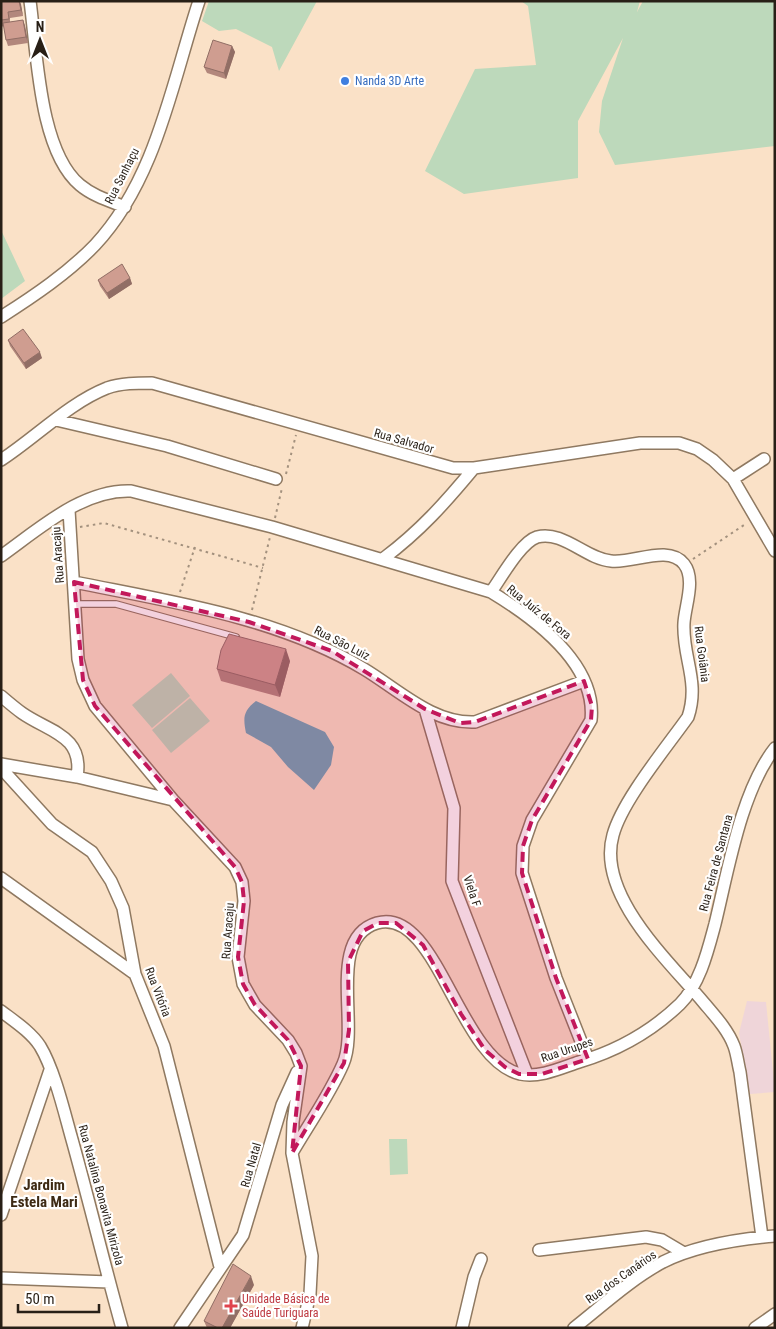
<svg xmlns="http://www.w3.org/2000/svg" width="776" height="1329" font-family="'Roboto Condensed',sans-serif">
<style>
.education{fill:#efd5d9}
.green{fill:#bdd9bb}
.water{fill:#6ea6b6}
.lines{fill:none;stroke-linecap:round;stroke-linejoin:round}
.lane-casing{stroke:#8f7961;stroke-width:8}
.street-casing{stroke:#8f7961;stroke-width:14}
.path{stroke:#a3917e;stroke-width:2;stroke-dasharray:2.5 4;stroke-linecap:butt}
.lane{stroke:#fff;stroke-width:5.5}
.street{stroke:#fff;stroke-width:11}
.wall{fill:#b2877c}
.shaded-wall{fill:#916e65}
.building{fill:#cf9d90;stroke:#916e65}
.marked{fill:#c2185b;fill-opacity:0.2;stroke:#c2185b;stroke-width:4;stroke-dasharray:10 6;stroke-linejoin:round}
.shop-dot{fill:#3f7fe0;stroke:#fff;stroke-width:2}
.health-dot{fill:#e0444e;stroke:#fff;stroke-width:2}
.labels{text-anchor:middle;stroke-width:4.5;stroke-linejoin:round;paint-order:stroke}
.shop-label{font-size:12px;fill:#366cbe;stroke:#fff;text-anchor:start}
.street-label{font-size:12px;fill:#281f16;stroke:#fff}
.health-label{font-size:12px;fill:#be3a42;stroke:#fff;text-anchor:start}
.quarter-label{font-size:15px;font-weight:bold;fill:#3d2a14;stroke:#fff}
</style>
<rect width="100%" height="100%" fill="#fae1c7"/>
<path class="education" d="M747,1001L766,1002L775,1092L750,1094L739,1033Z"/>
<path class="green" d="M209,1H317L279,71L272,47L236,29L219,31L202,21Z
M521,1H640L637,12L643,1H775V146L615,165L599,132L602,101L623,38L578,121V178L464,194L425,171L475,69L536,65L528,6Z
M1,230L25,281L1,299Z
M171,673L190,696L152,728L132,705Z
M190,698L210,721L171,753L152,730Z
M389,1139H407L408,1174L390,1175Z"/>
<path class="water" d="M256,701L325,732L334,747L331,765L314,790L288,767L271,747L246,733C243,718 243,711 256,701Z"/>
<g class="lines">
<g class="lane-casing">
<path id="lane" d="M75,604H116L236,637"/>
</g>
<g class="street-casing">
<path id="street" d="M30,1C37,52 39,151 80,185C93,196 110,201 125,207
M1,317C34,296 68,273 95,245C156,180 172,83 199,1
M56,420L167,446L276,479
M1,460C35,438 69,403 107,388C121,383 137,383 152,383L453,468H474L640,443H679L697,449L713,460L733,479L775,551
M733,479L764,459
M69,510L78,659L83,680L95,706L173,800L235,867L242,882L244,901L238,957L243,984L255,1005L288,1040L296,1053L301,1066L293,1122L292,1153L312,1256L310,1294L302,1328
M1,556C39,529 83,489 131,491L272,527L491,592C534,618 597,664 591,720L532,820L523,846L522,873L556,978L588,1059
M384,558C420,531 445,503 474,468
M74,582C172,602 277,617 364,669C399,690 433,724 475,722L584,681
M491,592C501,578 521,542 537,537C563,530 586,559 611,561C633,564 668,544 684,564C696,579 685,606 684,623C682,657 700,681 688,717C666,748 622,801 613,835C596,895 669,961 704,1003C715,1016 728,1030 734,1046C737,1054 738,1064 740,1072L762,1237
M1,696C8,702 15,708 22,713C49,732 84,735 77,777
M425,709L454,808L452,881L527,1074
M1,764L77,777L173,800
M1,768L52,824L92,852L111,881L123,908L135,974L164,1046L220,1267
M1,878L135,974
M1,1011C14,1021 31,1032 40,1046C54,1069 64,1111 71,1136C89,1200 104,1264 122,1328
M292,1153C309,1124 330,1094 343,1064C360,1026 326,938 377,923C437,906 458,1059 520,1074C540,1078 561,1068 579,1062C616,1051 652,1031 680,1004C700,984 708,950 715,924C728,871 741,791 775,748
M1,1215L50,1070
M539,1250L646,1237L662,1240L684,1253
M1,1278L109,1282
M180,1328L243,1235L282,1105L297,1072
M462,1328L474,1277L481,1259
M574,1328C602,1306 631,1279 663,1262C697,1245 738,1239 775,1236
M755,1328L775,1314"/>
</g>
<path class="path" d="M286,474L296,435
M275,518L282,488
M80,527L104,523L263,568
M693,559L747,523
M180,592L195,547
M252,610L270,537"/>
<use href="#lane" class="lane"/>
<use href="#street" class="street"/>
</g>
<path class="wall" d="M1,1H20L23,16L10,18V22L23,20L25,26L28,43L8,46L6,40L4,26L1,27Z
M232,46L235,52L226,79L207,73L204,67Z
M130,278L132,284L109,299L100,286L98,280Z
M8,340L42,358L26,369L10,346Z
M290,661L280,697L221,681L217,669Z
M254,1285L230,1328H207L204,1321Z"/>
<path class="shaded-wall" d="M19,1L21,4L23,16L21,10Z
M23,20L25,26L28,43L26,37Z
M232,46L235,52L226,79L224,73Z
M130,278L132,284L109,299L107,293Z
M40,352L42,358L26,369L24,363Z
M286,649L290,661L280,697L275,685Z
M251,1276L254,1285L230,1328H222Z"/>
<path class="building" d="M1,1H19L21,10L8,12L9,19L1,20Z
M23,20L26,37L6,40L3,23Z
M213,40L232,46L224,73L204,67Z
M122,264L130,278L107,293L98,280Z
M23,329L40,352L24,363L8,340Z
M229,634L286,649L275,685L217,669L221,650Z
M233,1264L251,1276L222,1328H218L204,1321Z"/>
<path class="marked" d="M74,582L249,622L332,651L425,709L460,723L475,722L584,681L592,706L591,720L532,820L523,846L522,873L556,978L588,1059L542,1074H519L505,1067L485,1050L461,1014L423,945L396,923H378L363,931L348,962L349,1030L344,1063L292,1153L301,1066L288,1040L255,1005L243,984L238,957L244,901L242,882L235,867L95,706L83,680Z"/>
<circle class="shop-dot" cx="345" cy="81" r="5"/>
<path class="health-dot" d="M228.5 1298.5h5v5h5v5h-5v5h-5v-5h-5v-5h5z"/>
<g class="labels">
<g class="shop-label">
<text x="355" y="85">Nanda 3D Arte</text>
</g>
<g class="street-label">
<text transform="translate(122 176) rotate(-63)" y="4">Rua Sanhaçu</text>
<text transform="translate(404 441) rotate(16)" y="4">Rua Salvador</text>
<text transform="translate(58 555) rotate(-94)" y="4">Rua Aracaju</text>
<text transform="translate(539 612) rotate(39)" y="4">Rua Juíz de Fora</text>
<text transform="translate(342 643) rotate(27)" y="4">Rua São Luiz</text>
<text transform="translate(702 654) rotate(83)" y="4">Rua Goiânia</text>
<text transform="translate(716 863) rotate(-75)" y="4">Rua Feira de Santana</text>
<text transform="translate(472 891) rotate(72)" y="4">Viela F</text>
<text transform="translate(228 931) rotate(-86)" y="4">Rua Aracaju</text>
<text transform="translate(158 992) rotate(69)" y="4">Rua Vitória</text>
<text transform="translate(567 1050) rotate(-19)" y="4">Rua Urupes</text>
<text transform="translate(251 1165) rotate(-74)" y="4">Rua Natal</text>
<text transform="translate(101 1195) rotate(75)" y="4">Rua Natalina Bonavita Mirizola</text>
<text transform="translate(621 1277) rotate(-35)" y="4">Rua dos Canários</text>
</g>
<g class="health-label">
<text x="242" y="1303">Unidade Básica de<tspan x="242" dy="14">Saúde Turiguara</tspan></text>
</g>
<g class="quarter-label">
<text x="44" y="1190">Jardim<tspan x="44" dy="17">Estela Mari</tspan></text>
</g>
</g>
<rect width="776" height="1329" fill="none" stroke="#281f16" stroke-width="5"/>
<g transform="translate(40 40)" stroke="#ffffff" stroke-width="4" paint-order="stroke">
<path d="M0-4L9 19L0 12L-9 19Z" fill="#281f16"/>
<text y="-8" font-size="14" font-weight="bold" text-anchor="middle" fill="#281f16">N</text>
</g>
<path d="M18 1304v8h81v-8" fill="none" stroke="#281f16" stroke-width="2.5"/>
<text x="25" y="1304" font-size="15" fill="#281f16" stroke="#ffffff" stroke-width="4" paint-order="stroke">50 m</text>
</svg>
